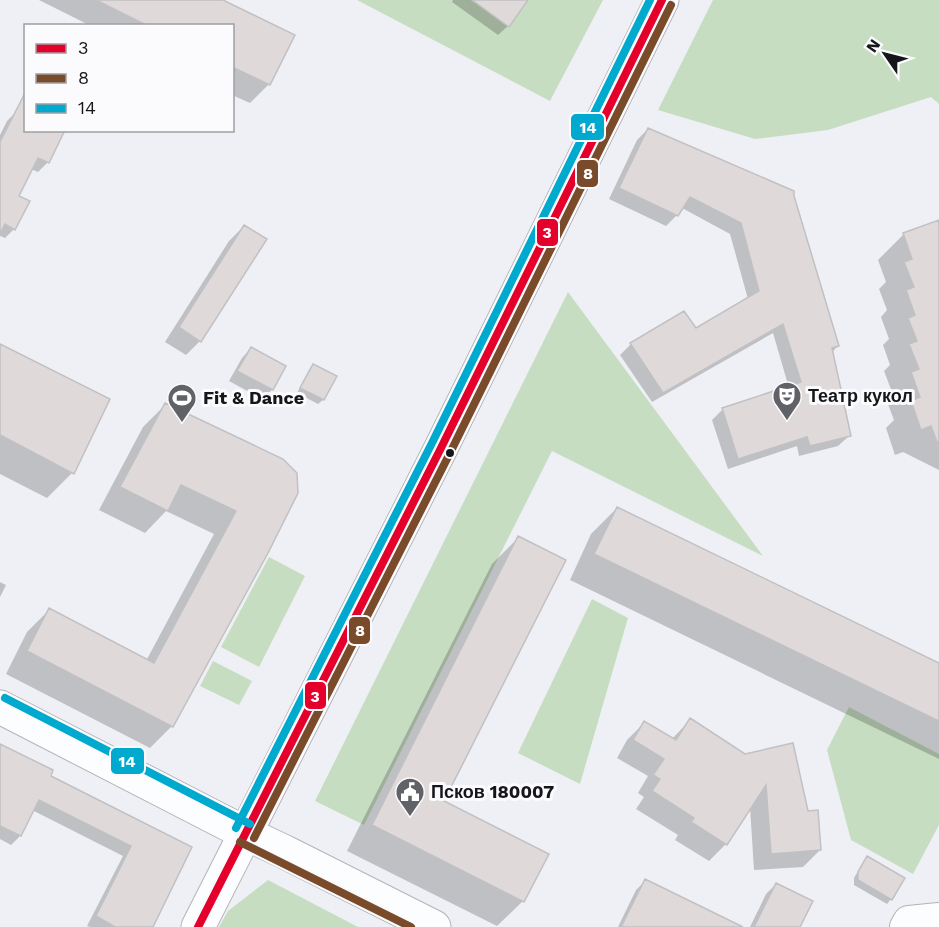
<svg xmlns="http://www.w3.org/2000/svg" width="939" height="927" font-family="'Work Sans',sans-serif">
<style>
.green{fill:#c7ddc1}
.shadow{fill:#0003}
.building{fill:#e0d9da;stroke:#c1c0c2;stroke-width:1.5}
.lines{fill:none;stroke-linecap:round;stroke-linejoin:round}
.street-casing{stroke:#b3b4b8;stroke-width:34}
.secondary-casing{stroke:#b3b4b8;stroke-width:35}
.primary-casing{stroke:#b3b4b8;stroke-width:35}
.street{stroke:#fcfdfe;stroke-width:32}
.secondary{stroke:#fcfdfe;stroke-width:33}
.primary{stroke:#fcfdfe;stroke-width:33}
.bus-1-casing{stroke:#fbfbfe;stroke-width:12}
.bus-2-casing{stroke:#fbfbfe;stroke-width:12}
.bus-3-casing{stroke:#fbfbfe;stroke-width:12}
.bus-1{stroke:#e4002b;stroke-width:8}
.bus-2{stroke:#7a4b2a;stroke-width:8}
.bus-3{stroke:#00a9ce;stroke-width:8}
.bus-dot{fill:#15161a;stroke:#fbfbfe;stroke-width:2}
.labels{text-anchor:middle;stroke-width:6;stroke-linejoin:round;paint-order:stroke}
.poi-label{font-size:18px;font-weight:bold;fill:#15161a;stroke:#fbfbfe;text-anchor:start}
.line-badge{stroke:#fbfbfe;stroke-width:2}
.badge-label{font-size:16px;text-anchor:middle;font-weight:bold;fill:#fff}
</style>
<rect width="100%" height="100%" fill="#eef0f6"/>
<path class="green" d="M357,0H603L550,101Z
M713,0H939V104L931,97L828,130L755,139L658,110Z
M568,292L763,556L552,451L364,825L315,801Z
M269,557L305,576L259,667L221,647Z
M592,599L628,618L580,784L518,753Z
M213,661L252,681L239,705L200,686Z
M849,707L939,754V825L913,874L851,840L827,750Z
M268,880L358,927H219L228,911Z"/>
<path class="shadow" d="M39,0H220L293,36L269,84L250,103L232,95V26H91Z
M453,0H527L508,26L498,35L452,2Z
M16,112L26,130L62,134L48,162L38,172L31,169L17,196L14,229L5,238L0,236V135L7,121Z
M648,129L793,192L838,346L832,352L849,436L838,446L799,456L797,446L728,469L712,420L723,409L789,388L773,333L652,402L620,355L631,344L684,313L696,330L748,299L730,234L682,208L677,215L666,226L609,199L637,140Z
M939,221V470L903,452L895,455L886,428L894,420L886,399L892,392L884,371L890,365L883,345L889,339L881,317L887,310L879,289L886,282L878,260L904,234Z
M244,226L200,341L186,355L165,342L229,241Z
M0,345L72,473L47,498L0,474Z
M251,348L284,367L272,390L262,399L229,381L242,358Z
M313,365L334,376L323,400L318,404L297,393L309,370Z
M165,405L282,460L172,726L150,748L6,674L27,632L49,610L146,661L214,534L166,511L145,533L99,510L143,427Z
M617,508L939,665V759L570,580L591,534Z
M518,538L442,801L523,901L497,926L347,851L492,564Z
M0,582L6,585L0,597Z
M690,720L807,812L820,850L803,867L754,870L750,807L726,844L709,861L675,840L678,835L636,809L644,797L638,793L648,776L617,758L627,740L644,723L672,739Z
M0,746L49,777L190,848L151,927H90L87,926L123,856L32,810L20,836L11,845L0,839Z
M867,858L891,899L887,904L854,885V878L863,862Z
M646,880L740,927H618L636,890Z
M776,884L798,927H750L766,894Z"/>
<path class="building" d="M96,0H223L295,35L270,85L232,67V26H148Z
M472,0H528L509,27Z
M26,91V130H65L49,163L38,158L19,196L30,201L15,230L5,224L0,234V142Z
M648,128L794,191V196L839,346L832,348L851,436L810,446L807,437L738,459L722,408L801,382L783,324L663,393L630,343L684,311L696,328L759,291L741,223L690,197L678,216L619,188Z
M939,220V442H937L931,426L921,430L911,401L920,397L911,372L919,369L909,344L917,341L908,318L915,315L906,290L914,287L904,262L912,259L903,233Z
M244,225L267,239L201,342L179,327Z
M0,344L110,399L74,474L0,435Z
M251,347L286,366L273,390L237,371Z
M313,364L337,376L324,400L300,388Z
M165,403L283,459L297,473L298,493L268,553L173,727L27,651L49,608L154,663L236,511L181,485L168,511L120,487Z
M617,507L939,663V721L594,554Z
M518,536L566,560L444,801L549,854L524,902L372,825Z
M690,718L745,754L793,743L808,811L818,810L821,850L771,854L766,785L727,845L691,822L694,818L652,791L660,779L653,775L664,759L633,740L644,721L676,740Z
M0,744L53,770L51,776L192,847L153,927H115L96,916L131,846L39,800L21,836L0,826Z
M867,856L905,878L892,900L858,880V872Z
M645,879L743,927H621Z
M776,883L813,901L800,927H754Z"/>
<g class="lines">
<g class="street-casing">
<path id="street" d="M906,927L909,922L939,919"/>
</g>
<g class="secondary-casing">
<path id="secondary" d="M0,707L245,833L285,852L434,927"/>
</g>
<g class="primary-casing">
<path id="primary" d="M198,927L441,448L662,0"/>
</g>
<use href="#street" class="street"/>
<use href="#secondary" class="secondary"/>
<use href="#primary" class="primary"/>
<g class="bus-1-casing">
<path id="bus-1" d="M198,927L441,448L662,0"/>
</g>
<g class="bus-2-casing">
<path id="bus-2" d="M254,838L450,453L671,5
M240,842L411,927"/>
</g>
<g class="bus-3-casing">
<path id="bus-3" d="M5,698L250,824
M236,828L432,443L650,0"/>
</g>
<use href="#bus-1" class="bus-1"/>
<use href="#bus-2" class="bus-2"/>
<use href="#bus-3" class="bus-3"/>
</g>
<defs>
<g id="theatre-pin" transform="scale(1.5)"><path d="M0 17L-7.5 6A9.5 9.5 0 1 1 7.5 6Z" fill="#616267" stroke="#fbfbfe"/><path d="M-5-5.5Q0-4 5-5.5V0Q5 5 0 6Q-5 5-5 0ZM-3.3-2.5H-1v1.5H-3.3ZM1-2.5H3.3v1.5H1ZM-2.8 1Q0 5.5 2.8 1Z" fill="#fff"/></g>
<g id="stadium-pin" transform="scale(1.5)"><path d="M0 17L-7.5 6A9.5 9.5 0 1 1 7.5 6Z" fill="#616267" stroke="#fbfbfe"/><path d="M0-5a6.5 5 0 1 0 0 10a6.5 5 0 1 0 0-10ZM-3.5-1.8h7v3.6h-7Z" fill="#fff"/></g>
<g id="civic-pin" transform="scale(1.5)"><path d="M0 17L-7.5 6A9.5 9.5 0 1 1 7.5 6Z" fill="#616267" stroke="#fbfbfe"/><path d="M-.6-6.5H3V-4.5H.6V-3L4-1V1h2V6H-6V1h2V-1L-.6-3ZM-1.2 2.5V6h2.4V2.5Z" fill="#fff"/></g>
</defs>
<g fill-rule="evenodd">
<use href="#theatre-pin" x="787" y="396"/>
<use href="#stadium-pin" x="182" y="398"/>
<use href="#civic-pin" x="410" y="792"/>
</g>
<circle class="bus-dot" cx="450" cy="453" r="5"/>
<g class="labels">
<g class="poi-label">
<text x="808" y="402">Театр кукол</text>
<text x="203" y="404">Fit &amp; Dance</text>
<text x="431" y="798">Псков 180007</text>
</g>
</g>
<g class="line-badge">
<rect x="570" y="113" width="35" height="28" rx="6" fill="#00a9ce"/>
<rect x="576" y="159" width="23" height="29" rx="6" fill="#7a4b2a"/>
<rect x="536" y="218" width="23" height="29" rx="6" fill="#e4002b"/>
<rect x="348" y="616" width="23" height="29" rx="6" fill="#7a4b2a"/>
<rect x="304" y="681" width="23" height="29" rx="6" fill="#e4002b"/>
<rect x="110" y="747" width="35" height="28" rx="6" fill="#00a9ce"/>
</g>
<g class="badge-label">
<text x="588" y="133">14</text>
<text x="588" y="179">8</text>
<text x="547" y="238">3</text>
<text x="360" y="636">8</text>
<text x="315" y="702">3</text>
<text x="127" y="767">14</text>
</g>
<rect x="24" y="24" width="210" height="108" fill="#fbfbfe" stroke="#9f9fa3" stroke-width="1.5"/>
<rect x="36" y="44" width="30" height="9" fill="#e4002b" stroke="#9f9fa3" stroke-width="1.5"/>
<text x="78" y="54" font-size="18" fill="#15161a">3</text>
<rect x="36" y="74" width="30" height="9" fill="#7a4b2a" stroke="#9f9fa3" stroke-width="1.5"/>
<text x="78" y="84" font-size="18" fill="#15161a">8</text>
<rect x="36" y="104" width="30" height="9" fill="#00a9ce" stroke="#9f9fa3" stroke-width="1.5"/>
<text x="78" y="114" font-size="18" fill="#15161a">14</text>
<g transform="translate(885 54) rotate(305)" stroke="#fbfbfe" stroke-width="4.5" paint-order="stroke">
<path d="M0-4.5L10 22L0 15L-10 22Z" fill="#15161a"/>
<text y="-9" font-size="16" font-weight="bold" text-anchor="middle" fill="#15161a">N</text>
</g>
</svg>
